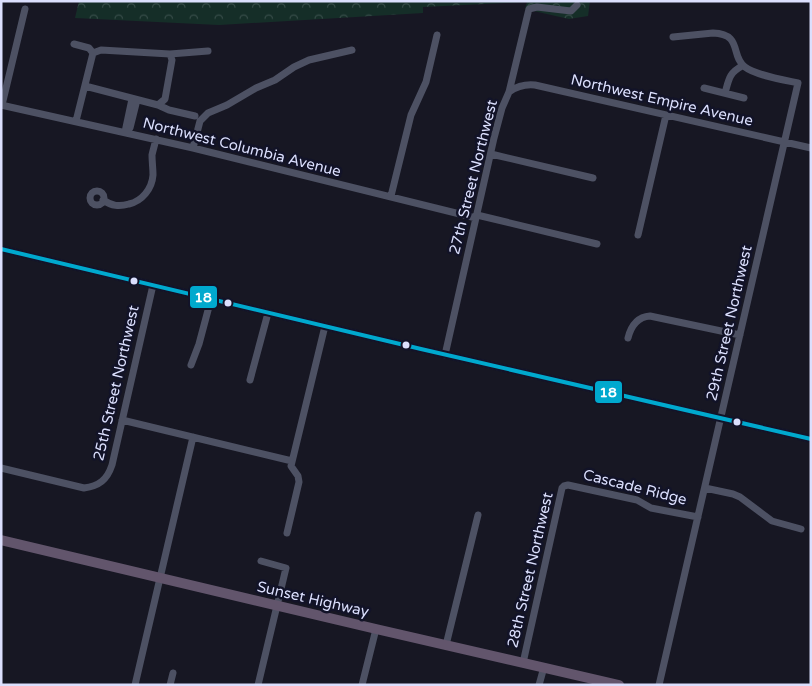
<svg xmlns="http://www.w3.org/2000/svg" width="812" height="686" font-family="'Varela Round',sans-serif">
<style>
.forest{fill:url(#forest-crowns)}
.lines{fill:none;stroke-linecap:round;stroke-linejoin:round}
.minor{stroke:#4d5163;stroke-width:7}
.highway{stroke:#62556c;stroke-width:10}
.bus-1-casing{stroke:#121328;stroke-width:8}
.bus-1{stroke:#00a9ce;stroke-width:4}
.bus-dot{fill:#dbdffd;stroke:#121328;stroke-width:2}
.labels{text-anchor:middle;stroke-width:5;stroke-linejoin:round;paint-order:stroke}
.street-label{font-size:15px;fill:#dbdffd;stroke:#121328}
.line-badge{stroke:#121328;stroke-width:2}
.badge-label{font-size:14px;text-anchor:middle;font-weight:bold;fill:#fff}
</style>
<defs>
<pattern id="forest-crowns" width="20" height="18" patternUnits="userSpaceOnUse" patternTransform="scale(1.25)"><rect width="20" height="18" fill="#152e28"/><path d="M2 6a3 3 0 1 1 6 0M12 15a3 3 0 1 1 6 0" fill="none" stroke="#364c48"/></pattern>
</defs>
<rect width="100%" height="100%" fill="#171723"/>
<path class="forest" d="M79,1H590L588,16L569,19L525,9L527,2L423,7V13L219,25L75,18Z"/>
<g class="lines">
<path class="minor" d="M74,44L89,48L93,53
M170,54L208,51
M704,88L744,98
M509,92C517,86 525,84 535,85L811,148
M725,93C729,79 729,73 742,66
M1,105L193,148L476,218
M2,105L25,9
M158,105L169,110L195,116
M76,121L93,53L101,50L170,54L172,60L165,99L158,105L85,86
M130,128L136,104
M125,132L132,99
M193,148L200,121L208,113L227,105L256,88L275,80L294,67L309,60L352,50
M491,154L593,178
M90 198a7 7 0 1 1 14 0a7 7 0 1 1-14 0Z
M391,196L411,115L426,82L437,35
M103,200C112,206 119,207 129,204C142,201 152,189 153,175C153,168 152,162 152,155C153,150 155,144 156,139
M477,215L597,244
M638,235L666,115
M1,249L421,349L811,439
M628,338C631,326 637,317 650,316L740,335
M445,355L494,138L502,108L509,92L528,13L529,9L537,7L571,11L577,5
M191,365L199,344L211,299
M250,380L268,313
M122,420L292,461
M1,468L84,488C99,486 107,480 112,465L153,285
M705,488L733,494L740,497L772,521L801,529
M287,533L299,482L298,476L291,466L325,326
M446,645L478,515
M523,663L562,488L564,486L568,485L637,500L651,508L698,517
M135,685L193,437
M170,685L173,673
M258,685L286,568L261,561
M362,685L376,629
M539,685L544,667
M659,685L798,83C784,80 755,75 745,67C730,56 743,34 713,33L673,37"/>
<path class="highway" d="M1,540L376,629L619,685"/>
<g class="bus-1-casing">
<path id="bus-1" d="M1,249L421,349L811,439"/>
</g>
<use href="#bus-1" class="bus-1"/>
</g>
<g class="bus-dot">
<circle cx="134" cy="281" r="4.5"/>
<circle cx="228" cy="303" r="4.5"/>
<circle cx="406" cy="345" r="4.5"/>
<circle cx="737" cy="422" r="4.5"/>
</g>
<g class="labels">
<g class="street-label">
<text transform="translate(662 100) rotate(13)" y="5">Northwest Empire Avenue</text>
<text transform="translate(242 147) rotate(14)" y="5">Northwest Columbia Avenue</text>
<text transform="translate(473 177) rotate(-76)" y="5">27th Street Northwest</text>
<text transform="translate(729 323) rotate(-77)" y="5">29th Street Northwest</text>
<text transform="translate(116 383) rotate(-77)" y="5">25th Street Northwest</text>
<text transform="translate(635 487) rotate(14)" y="5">Cascade Ridge</text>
<text transform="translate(530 570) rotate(-77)" y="5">28th Street Northwest</text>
<text transform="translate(313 599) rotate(13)" y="5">Sunset Highway</text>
</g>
</g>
<g class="line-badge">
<rect x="189" y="285" width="29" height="24" rx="5" fill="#00a9ce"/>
<rect x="594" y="380" width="29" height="24" rx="5" fill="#00a9ce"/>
</g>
<g class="badge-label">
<text x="203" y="302">18</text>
<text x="608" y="397">18</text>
</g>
<rect width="812" height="686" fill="none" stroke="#dbdffd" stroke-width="5"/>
</svg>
